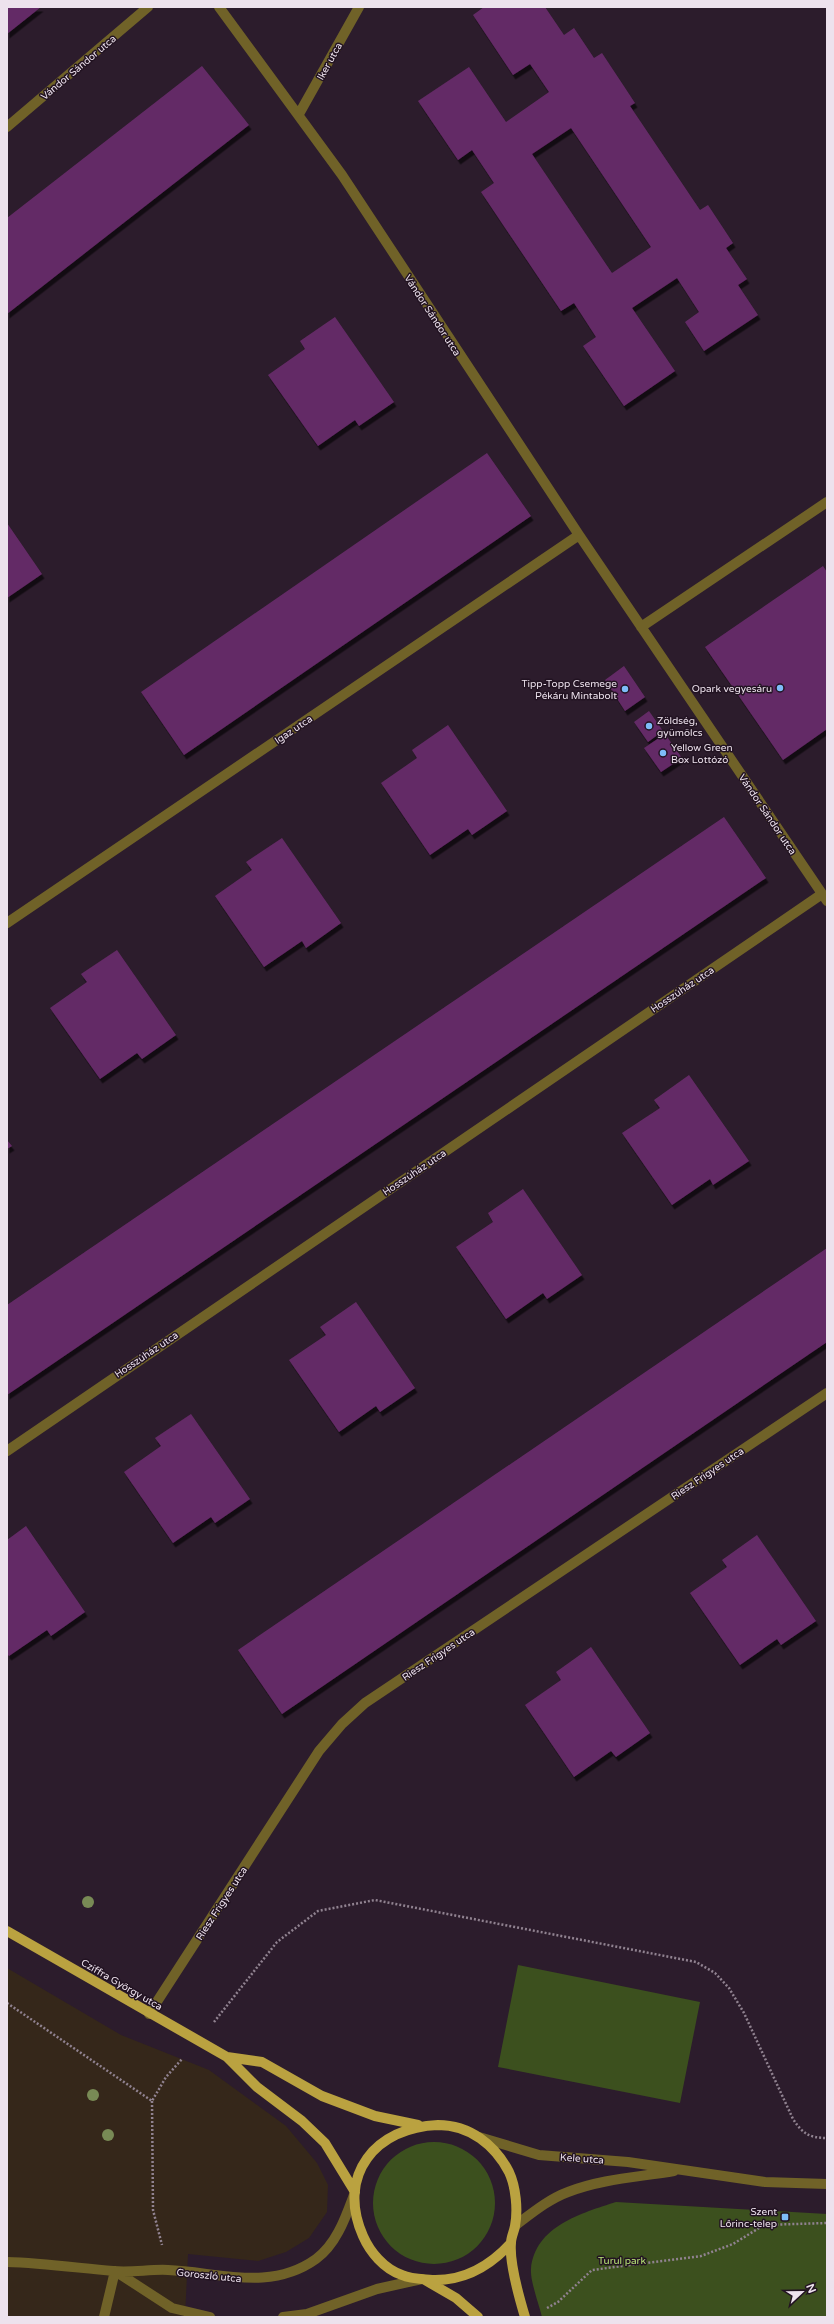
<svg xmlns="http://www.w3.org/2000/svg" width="834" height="2324" font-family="'Varela Round',sans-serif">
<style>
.commercial{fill:#35271a}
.green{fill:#3c501e}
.building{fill:#642a66;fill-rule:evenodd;filter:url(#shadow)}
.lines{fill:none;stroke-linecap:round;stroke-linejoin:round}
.path{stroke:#908290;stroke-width:2.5;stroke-dasharray:2 2;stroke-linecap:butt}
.minor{stroke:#706228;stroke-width:10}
.major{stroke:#baa240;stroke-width:10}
.tree{fill:#788a55}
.poi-dot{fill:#7ebdf9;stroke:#221322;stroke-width:1.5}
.labels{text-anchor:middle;stroke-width:3;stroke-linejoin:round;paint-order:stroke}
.street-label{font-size:10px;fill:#ede2ed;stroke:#221322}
.poi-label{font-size:10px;fill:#ede2ed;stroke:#221322;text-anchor:end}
.park-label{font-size:10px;fill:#b7e476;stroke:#221322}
</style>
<defs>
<filter id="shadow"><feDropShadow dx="2.5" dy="4.5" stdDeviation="0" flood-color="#0009"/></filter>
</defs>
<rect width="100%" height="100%" fill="#2c1c2c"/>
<path class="commercial" d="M7,1968L121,2035L209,2070L286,2126L317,2163L328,2185L327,2212L309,2238L286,2252L258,2261L188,2254L185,2317H7Z"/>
<path class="green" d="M518,1965L700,2002L680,2103L498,2067Z
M373 2203a61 61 0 1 1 122 0a61 61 0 1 1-122 0Z
M616,2202L827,2214V2317H542C539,2304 530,2281 531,2269C535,2226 582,2213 616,2202Z"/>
<path class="building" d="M7,7H41L7,34Z
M484,7H545L564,35L574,28L594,58L602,53L635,103L630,106L700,210L708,205L733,243L726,248L747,279L738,285L758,315L704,351L685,322L699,312L677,278L632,308L675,371L624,406L583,346L596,337L574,303L561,311L481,192L494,183L472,150L458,160L418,101L469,67L506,122L549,92L530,64L513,75L473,15ZM571,128L651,247L612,273L532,154Z
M202,66L249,125L7,314V218Z
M335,317L394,402L359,426L355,420L318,446L268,375L305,349L300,341Z
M487,453L531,516L184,755L141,692Z
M7,523L42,574L7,598Z
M823,566L827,572V729L783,760L705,647Z
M624,666L645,697L625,711L605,680Z
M649,711L663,731L648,742L634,722Z
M448,725L507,811L472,835L468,829L430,855L381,783L417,758L412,750Z
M665,734L682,758L661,772L644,748Z
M724,817L766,878L7,1395V1305Z
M282,838L341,923L306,948L302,941L264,967L215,896L252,870L246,862Z
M117,950L176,1035L142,1059L137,1053L100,1079L50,1008L87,982L81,974Z
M689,1075L749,1161L713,1185L710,1179L672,1205L622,1133L660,1108L654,1100Z
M7,1140L12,1146L7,1149Z
M523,1189L582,1275L547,1299L543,1293L506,1319L456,1247L493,1222L488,1213Z
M827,1248V1342L282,1714L238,1650Z
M356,1302L415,1388L380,1412L376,1406L339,1432L289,1360L326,1335L320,1327Z
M191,1414L250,1499L215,1523L211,1517L173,1543L124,1472L161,1446L155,1438Z
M26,1526L85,1612L51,1636L47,1630L9,1656L7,1654V1540Z
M757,1535L816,1621L781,1645L777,1639L740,1665L690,1593L727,1567L722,1560Z
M591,1647L650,1733L616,1757L611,1751L574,1777L525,1705L561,1680L556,1672Z"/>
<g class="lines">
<path class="path" d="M7,2003L152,2101L166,2077L182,2059
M214,2022L277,1942L318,1911L375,1900L696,1962L715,1973L729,1988L744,2013L793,2119C802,2133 809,2138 827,2138
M152,2101L153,2210L162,2245
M547,2308L558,2302L592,2270L701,2256L733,2244L764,2225L827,2223"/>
<path class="minor" d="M219,7L342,175L579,535L827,901
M299,114L359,7
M7,127L148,7
M641,627L827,502
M7,923L579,535
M7,1451L822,894
M149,2014L319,1751L342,1724L365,1703L827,1393
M479,2137L539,2155L628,2162L765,2182L827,2184
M516,2225C532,2213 549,2199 568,2192C601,2179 639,2177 674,2171
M7,2262C43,2263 78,2268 113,2271C131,2273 150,2269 168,2270C218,2272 270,2292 316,2259C337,2244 346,2216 355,2192
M115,2271L172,2308L210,2317
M104,2317L115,2271
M283,2317L307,2314L377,2289L422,2279"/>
<path class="major" d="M7,1931L227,2057L257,2087L302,2121L325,2143L355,2192
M227,2057L262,2062L322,2096L375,2116L418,2125
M511,2243C490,2266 463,2281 432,2280C422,2279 411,2279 402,2275C384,2269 370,2252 363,2236C336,2175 376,2127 438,2125C470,2125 495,2145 509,2172C516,2187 518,2210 515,2226C514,2232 511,2237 511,2243C509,2263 519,2297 525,2317
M425,2280L456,2298L478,2317"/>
</g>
<g class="tree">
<circle cx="88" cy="1902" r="6"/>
<circle cx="93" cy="2095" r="6"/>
<circle cx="108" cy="2135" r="6"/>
</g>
<g class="poi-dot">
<circle cx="780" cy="688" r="4"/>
<circle cx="625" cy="689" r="4"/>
<circle cx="649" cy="726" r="4"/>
<circle cx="663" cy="753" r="4"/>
<rect x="781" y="2213" width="8" height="8" rx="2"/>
</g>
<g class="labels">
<g class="street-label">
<text transform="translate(329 61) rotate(-61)" y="4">Iker utca</text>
<text transform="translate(78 67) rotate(-40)" y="4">Vándor Sándor utca</text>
<text transform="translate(433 315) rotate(57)" y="4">Vándor Sándor utca</text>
<text transform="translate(293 729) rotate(-34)" y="4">Igaz utca</text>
<text transform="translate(768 814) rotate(56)" y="4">Vándor Sándor utca</text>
<text transform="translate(682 989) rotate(-34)" y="4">Hosszúház utca</text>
<text transform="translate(414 1172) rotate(-34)" y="4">Hosszúház utca</text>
<text transform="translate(146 1354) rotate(-34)" y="4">Hosszúház utca</text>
<text transform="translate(707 1473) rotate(-34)" y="4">Riesz Frigyes utca</text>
<text transform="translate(438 1654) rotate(-34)" y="4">Riesz Frigyes utca</text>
<text transform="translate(221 1903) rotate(-57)" y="4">Riesz Frigyes utca</text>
<text transform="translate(122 1984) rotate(30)" y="4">Cziffra György utca</text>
<text transform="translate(582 2158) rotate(4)" y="4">Kele utca</text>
<text transform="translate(209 2275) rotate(6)" y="4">Goroszló utca</text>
</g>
<g class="poi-label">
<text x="617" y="687">Tipp-Topp Csemege<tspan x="617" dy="12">Pékáru Mintabolt</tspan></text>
<text x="772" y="692">Opark vegyesáru</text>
<text x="657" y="724" text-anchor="start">Zöldség,<tspan x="657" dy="12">gyümölcs</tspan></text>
<text x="671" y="751" text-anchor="start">Yellow Green<tspan x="671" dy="12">Box Lottózó</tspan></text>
<text x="777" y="2215">Szent<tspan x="777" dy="12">Lőrinc-telep</tspan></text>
</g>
<g class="park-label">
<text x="622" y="2264">Turul park</text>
</g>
</g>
<rect width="834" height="2324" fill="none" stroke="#ede2ed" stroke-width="16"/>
<g transform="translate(802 2292) rotate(68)" stroke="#221322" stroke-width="3" paint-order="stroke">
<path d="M0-3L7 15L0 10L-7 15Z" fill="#ede2ed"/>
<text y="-6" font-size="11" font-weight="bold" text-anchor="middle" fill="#ede2ed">N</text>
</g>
</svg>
